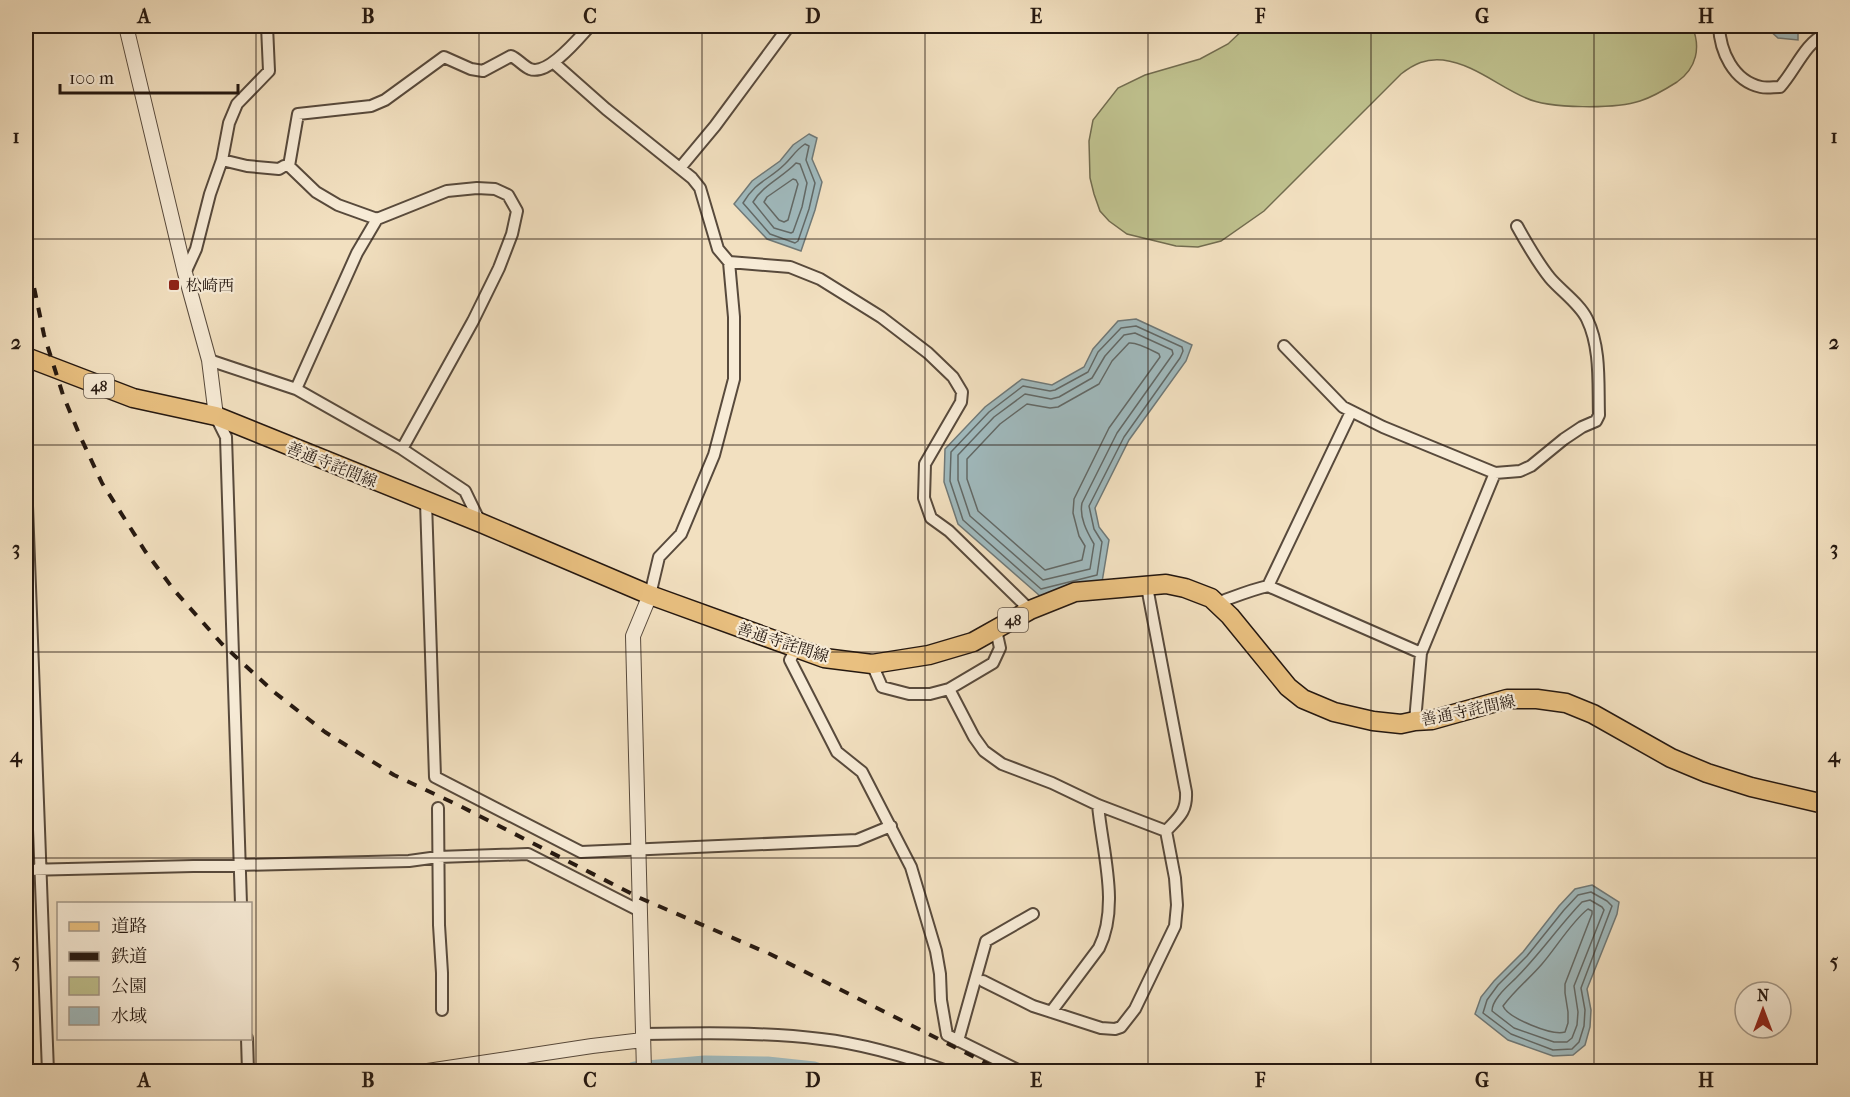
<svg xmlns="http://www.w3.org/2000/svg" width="1850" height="1097" font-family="'IM FELL French Canon','Noto Serif JP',serif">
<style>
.green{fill:#bfc18e;stroke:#726c4f;stroke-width:1.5}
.water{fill:#a0babe;stroke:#6f7978;stroke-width:1.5}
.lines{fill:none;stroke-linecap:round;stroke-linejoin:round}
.shore{stroke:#626967;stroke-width:1.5}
.river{stroke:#a0babe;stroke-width:21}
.minor-casing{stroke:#584a3c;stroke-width:14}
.tertiary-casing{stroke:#584a3c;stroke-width:16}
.primary-casing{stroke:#251810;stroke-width:21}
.minor{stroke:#f7ebd6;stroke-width:10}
.tertiary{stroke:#f7ebd6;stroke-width:14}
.primary{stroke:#e9c080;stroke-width:18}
.rail{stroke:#251810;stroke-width:4;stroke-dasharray:10 10;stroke-linecap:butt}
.grid{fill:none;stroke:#251810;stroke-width:1.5;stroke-opacity:0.55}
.poi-dot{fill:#8f2418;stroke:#f7ebd6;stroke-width:2}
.labels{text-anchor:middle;stroke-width:4.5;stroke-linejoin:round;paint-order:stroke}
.shield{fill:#f7ebd6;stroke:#64574b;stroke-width:1.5}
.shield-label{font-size:15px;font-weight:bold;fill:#251810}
.poi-label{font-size:16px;fill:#251810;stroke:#f7ebd6;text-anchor:start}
.street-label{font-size:16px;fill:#251810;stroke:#f7ebd6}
.neatline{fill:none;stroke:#251810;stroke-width:2}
.grid-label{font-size:20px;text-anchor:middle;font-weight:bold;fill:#251810}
</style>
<rect width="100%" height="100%" fill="#f2e0c0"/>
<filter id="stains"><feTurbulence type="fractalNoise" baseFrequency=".00333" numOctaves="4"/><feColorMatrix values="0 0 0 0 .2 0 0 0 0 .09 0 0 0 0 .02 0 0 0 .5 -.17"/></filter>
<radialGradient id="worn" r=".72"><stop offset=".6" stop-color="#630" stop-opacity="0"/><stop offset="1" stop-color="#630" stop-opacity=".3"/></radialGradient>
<path class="green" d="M1247,26H1692C1701,47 1697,68 1677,82C1666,89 1653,97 1640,101C1616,109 1549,109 1526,98C1498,86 1474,64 1443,60C1426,58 1414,64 1401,74L1264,211L1221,241L1198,247L1176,246L1127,234L1109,221L1100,211L1094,194L1090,178L1089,141L1093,120L1118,88L1145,75L1200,59L1228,44Z"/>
<path class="water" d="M1768,26H1800L1798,28V40L1778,38L1767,28Z
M809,134L817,138L812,159L822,182L815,210L801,251L767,239L734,204L752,181L780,161L793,145Z
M1136,319L1192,345L1186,361L1129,440L1095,508L1099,527L1109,540L1102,582L1075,586L1040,596L958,524L944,482L945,449L985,407L1022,379L1052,385L1084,367L1093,349L1118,321Z
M1592,885L1619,902L1617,914L1587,989L1591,1010L1590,1027L1585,1045L1573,1055L1553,1056L1508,1040L1475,1014L1481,997L1494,981L1523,952L1559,906L1575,889Z"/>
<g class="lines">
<path class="shore" d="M805,144L809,146L806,160L815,183L809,209L798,241L795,243L770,234L743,203C756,181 769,180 785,164C792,157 796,150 805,144Z
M796,163L800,164L807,183L802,207L793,232L791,233L774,228L753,202C763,185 783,177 796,163Z
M793,179L796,180L798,184L788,220L784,222L779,220L764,202L767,197Z
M1136,326L1182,347L1183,351L1180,358L1124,437L1089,506L1094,529L1102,542L1097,575L1041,589L963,520L950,481L951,452L989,412L1023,386L1050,391L1055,390L1088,372L1098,352L1121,328Z
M1135,333L1172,350L1173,354L1117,433L1082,503C1079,517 1087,532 1094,544L1090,569L1043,580L970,516L958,480V455L994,417L1025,394L1051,399L1059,397L1092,378L1105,356L1124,335Z
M1129,343C1138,342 1151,350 1159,354L1160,357L1109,428L1074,499L1073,513L1079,536L1085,546L1082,560L1045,570L978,511L967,479V459L1000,424L1027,404L1050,408L1058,407L1099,384L1112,361Z
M1591,892L1607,901L1612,906L1581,988L1585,1010L1584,1026L1579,1042L1572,1049L1553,1050L1511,1034L1483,1013L1487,1000L1498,985L1527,956L1564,910L1578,895Z
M1590,900L1602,907L1604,910L1574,986L1578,1012L1577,1025L1572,1038L1567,1042H1554L1514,1028L1492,1011C1492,999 1508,986 1516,978C1540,954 1559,926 1582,902Z
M1588,909L1592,911V914L1565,984V993L1568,1012V1023L1565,1032C1552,1036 1508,1018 1503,1006C1515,990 1530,978 1542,964C1556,948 1572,921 1588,909Z"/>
<path class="river" d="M635,1072L705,1066L767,1067L814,1072"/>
<g class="minor-casing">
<path id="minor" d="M1719,26C1720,51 1733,81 1761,87C1766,88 1774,87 1780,87C1794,72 1806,42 1824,35
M554,63L606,109L692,178L700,188L718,249L729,262L734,317V379L714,455L681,534L659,557L650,595
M222,160L247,166L279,169L284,166H289
M289,166L316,192L338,205L377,219L447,191L477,188L495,189L508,195L517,211L512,234L499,268L473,321L402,449
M289,166L298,114L371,106L385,100L444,57L471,69L483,71L511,56C518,59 523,66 530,69C548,76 579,38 589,27L588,26
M680,168L715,126L789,26
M729,262L790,267L820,279L881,317L928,353L953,377L962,392L961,402L925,464L924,498L931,518L949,531L1030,610
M185,273L196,249L210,194L222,160L229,123L237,104L269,71L267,26
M1284,346L1343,407L1383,427L1495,473L1520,471L1531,466L1564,439L1582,427L1596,421L1599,415C1598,383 1601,348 1587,319C1580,304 1560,290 1550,278C1537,262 1527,244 1517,226
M209,360L296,389L402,449L465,491L480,522
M26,368V404
M296,389L357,253L377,219
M216,417L226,437L241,904
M26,479L48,1072
M426,502L435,777L581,852L857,840L891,826
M1268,586L1351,412
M1147,587L1186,792C1187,812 1179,817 1166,831
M1217,603C1234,597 1250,590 1268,586L1421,653
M796,649L790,660L837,752L862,772L911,867L936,951L940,974L941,1000L947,1035L1022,1072
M872,664L882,687L909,694H930L949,689L993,663L1000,648L996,630
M949,689L974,737L984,751L1002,764L1052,783L1098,805L1166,831
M1415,721L1421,653L1495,473
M438,808L439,925L442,973V1010
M26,870L409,861L438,857L528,854L640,911
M983,981L1033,1006L1101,1028L1115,1029L1121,1027L1135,1009L1175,926L1177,905L1175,878L1166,831
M1051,1012L1099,948C1120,906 1102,850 1098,805
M643,1034C703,1033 763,1032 821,1039C865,1044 908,1057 950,1072
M247,1038L248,1072
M958,1041L986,941L1033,914"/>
</g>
<g class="tertiary-casing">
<path id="tertiary" d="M126,26L185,273L209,360L216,416
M421,1072L592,1046L643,1040
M644,1072L633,636L650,595"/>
</g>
<g class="primary-casing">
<path id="primary" d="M26,357L133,398L216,416L481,523L650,595L824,658L872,664L929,655L973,642L1030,610L1075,592L1166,584L1185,588L1211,598L1230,616L1288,687L1303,699L1334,712L1373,721L1401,724L1415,721L1432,720L1507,699H1537L1566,703L1593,714L1671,758L1707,773L1751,787L1824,804"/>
</g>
<use href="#minor" class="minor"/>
<use href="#tertiary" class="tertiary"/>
<use href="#primary" class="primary"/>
<path class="rail" d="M26,249L44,335L63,395L80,436L102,483L145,551L174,590L222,644L274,692L325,732L394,775L458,805L640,898L770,954L1004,1072"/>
</g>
<path class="grid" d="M256,26V1072M479,26V1072M702,26V1072M925,26V1072M1148,26V1072M1371,26V1072M1594,26V1072M26,239H1824M26,445H1824M26,652H1824M26,858H1824"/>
<rect class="poi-dot" x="168" y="279" width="12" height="12" rx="3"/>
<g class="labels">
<g class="shield">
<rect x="84" y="374" width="30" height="24" rx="4.5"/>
<rect x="998" y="608" width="30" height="24" rx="4.5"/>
</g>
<g class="shield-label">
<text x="99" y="391">48</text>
<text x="1013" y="625">48</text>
</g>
<g class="poi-label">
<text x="186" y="291">松崎西</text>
</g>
<g class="street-label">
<text transform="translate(332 464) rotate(22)" y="6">善通寺詫間線</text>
<text transform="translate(783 642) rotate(18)" y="6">善通寺詫間線</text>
<text transform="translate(1468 710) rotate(-12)" y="6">善通寺詫間線</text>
</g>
</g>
<rect width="1850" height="1097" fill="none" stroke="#f2e0c0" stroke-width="66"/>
<rect x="57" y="902" width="195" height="138" fill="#f7ebd6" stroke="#a39787" stroke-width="1.5"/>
<rect x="69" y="922" width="30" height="9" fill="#e9c080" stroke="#a39787" stroke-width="1.5"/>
<text x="111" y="932" font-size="18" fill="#251810">道路</text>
<rect x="69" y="952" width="30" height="9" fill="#251810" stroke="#a39787" stroke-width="1.5"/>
<text x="111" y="962" font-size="18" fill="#251810">鉄道</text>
<rect x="69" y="977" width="30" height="18" fill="#bfc18e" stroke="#a39787" stroke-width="1.5"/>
<text x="111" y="992" font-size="18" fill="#251810">公園</text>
<rect x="69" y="1007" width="30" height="18" fill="#a0babe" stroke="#a39787" stroke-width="1.5"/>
<text x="111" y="1022" font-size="18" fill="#251810">水域</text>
<g transform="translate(1763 1010)"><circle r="28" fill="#f7ebd6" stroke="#a39787" stroke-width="1.5"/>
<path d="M0-4.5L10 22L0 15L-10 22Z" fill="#8f2418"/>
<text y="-9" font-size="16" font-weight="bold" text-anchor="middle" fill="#251810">N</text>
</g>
<path d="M60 84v9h178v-9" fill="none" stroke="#251810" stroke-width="3"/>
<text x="69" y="84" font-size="18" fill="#251810" stroke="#f7ebd6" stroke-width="4.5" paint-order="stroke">100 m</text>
<rect x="33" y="33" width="1784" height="1031" class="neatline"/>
<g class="grid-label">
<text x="144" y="23">A</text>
<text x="368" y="23">B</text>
<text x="590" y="23">C</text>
<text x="813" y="23">D</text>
<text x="1036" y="23">E</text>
<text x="1260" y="23">F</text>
<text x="1482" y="23">G</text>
<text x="1706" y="23">H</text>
<text x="16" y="143">1</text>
<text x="1834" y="143">1</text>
<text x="16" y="349">2</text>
<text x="1834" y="349">2</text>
<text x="16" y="555">3</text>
<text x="1834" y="555">3</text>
<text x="16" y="762">4</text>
<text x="1834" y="762">4</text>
<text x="16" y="968">5</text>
<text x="1834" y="968">5</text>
<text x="144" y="1087">A</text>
<text x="368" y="1087">B</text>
<text x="590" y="1087">C</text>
<text x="813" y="1087">D</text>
<text x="1036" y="1087">E</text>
<text x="1260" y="1087">F</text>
<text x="1482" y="1087">G</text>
<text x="1706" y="1087">H</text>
</g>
<rect width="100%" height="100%" filter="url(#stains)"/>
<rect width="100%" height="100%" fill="url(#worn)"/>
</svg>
